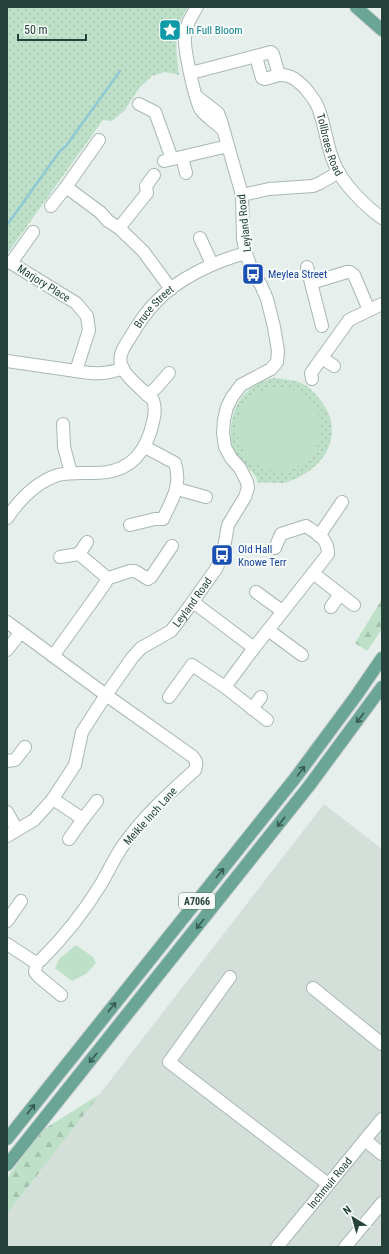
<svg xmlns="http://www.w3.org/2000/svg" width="389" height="1254" font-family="'Roboto Condensed',sans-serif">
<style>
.built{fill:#d4dfda}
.grass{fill:url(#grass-dots)}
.forest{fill:url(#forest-firs)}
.park{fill:#bfe0c8}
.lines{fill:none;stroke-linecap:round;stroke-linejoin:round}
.stream{stroke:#8ec9d4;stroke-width:2.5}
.minor-casing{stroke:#a8b8b2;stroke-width:14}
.major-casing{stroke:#c2cac8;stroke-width:14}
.minor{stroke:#fff;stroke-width:12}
.major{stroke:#6aa596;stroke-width:12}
.oneway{stroke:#365b51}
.labels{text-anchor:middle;stroke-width:4;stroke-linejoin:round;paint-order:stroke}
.shield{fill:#f7fbf9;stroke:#637a73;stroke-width:1}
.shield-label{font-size:10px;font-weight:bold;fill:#24423a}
.culture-label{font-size:11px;fill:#0d838f;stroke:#f7fbf9;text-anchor:start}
.street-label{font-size:11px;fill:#24423a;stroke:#f7fbf9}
.transit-label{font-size:11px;fill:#164399;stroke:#f7fbf9;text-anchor:start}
</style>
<defs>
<pattern id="grass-dots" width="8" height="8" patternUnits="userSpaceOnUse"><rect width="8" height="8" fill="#bfe0c8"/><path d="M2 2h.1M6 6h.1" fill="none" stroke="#a4c1ad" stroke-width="1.8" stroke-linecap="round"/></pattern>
<pattern id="forest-firs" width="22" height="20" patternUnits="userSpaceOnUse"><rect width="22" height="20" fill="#bfe0c8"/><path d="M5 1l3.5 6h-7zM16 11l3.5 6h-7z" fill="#a4c1ad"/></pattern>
</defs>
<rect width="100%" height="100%" fill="#e6efeb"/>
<path class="built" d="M324,804L382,849V1247H7V1214Z"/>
<path class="grass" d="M7,7H188C172,31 176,48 179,75L165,72L152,76L140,87L124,111L112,121L103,120L7,254Z
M273,378C285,379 299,380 308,387C311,389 314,393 317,396C342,423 334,457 303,475C298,478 289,482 283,483C274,483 267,482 258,483C256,472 244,466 237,457C231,448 230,439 231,428C233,401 248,385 273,378Z"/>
<path class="forest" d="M382,599V629L367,651L355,643Z
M100,1094L7,1214V1178L41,1131Z"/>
<path class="park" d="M237 429a42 42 0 1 1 84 0a42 42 0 1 1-84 0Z
M76,945L93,957L96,963L86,974L72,981L55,968L59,959Z"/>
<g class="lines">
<path class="stream" d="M7,225L60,151L66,146L120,71"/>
<g class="minor-casing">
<g id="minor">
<path d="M197,7C191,17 185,26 185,38C184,50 195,100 201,110C207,118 217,123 223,130"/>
<path d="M256,57L262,78L265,79L279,75"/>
<path id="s1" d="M191,73L271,52L273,54L279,75C290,74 297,80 305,88C309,93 313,98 316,103C325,120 326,147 335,165C342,183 366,207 382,218"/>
<path d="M139,104L155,112L172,159"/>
<path d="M182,157L186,173"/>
<path d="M164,161L228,146"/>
<path d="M66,187L100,212L108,221L119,228L143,251L171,289"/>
<path d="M242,195L269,189L313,186L320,183L339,172"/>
<path d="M51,206L66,187L99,140"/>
<path d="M119,228L147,193L146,186L154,175"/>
<path d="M200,238L212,264"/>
<path d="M307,267L311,283"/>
<path d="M322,326L311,283L347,272H350L354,275L369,310"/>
<path d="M322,358L334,366"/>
<path d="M7,361L76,371L89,330L87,316L76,303L11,263L33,232"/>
<path d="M76,371C93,374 106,375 123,368"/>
<path d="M312,379L311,373L349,320L382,304"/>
<path d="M147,395L156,388L169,373"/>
<path d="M63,424L64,447L71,473"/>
<path d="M177,489L206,497"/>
<path id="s2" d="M7,518C20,499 36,482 58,475C70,472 82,473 95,473C123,473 141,460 150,433C153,422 157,411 153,400C145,392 123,375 121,364C118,354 126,344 131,336C138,324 146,312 156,302C178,278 216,261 246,253"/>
<path d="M130,525L155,519H163C172,500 182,485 175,463L145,447"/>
<path d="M319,536L342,502"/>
<path d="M79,554L87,542"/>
<path d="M60,557L79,554L105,576L106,579"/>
<path d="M313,573L354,605"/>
<path d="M256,592L282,611"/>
<path d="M331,607L340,594"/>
<path d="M7,622L106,695L192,756C197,761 197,764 195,770C169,793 142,818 122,847C114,859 108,872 101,884C84,912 64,937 41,960L37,962L33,961L7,944"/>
<path d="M268,630L302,655"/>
<path d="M254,648L328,554C328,538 317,534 306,526L281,534L275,548"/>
<path d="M7,650L21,632"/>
<path d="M53,656L97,595L106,582V579L130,571H135L148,579L151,577L172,546"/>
<path d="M225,687L267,720"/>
<path d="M169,697L192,665L225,687L254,648L193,602"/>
<path d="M252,709L261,697"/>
<path d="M7,761L15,760L25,747"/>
<path d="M53,799L83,819"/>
<path d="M7,812L17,830"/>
<path id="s3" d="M7,836L34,820L52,800L75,765L82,732L106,695L132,658L141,648L171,631L189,607L216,569L223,553L228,525L245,497L248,488L247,482L240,468L231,458L225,447L223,433L224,420L227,407L232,397L241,385L271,369L277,362L278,351L274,327L267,299L261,285L253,274L246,253L243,239L242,195L221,121L218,113L196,96"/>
<path d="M69,839L83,819L97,801"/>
<path d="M7,921L21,901"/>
<path d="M37,962L35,972L38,976L61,995"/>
<path d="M230,977L169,1062L328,1184"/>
<path d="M313,988L382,1044"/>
<path d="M365,1140L382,1154"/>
<path id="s4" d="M277,1247L382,1119"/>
<path d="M345,1247L382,1203"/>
</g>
</g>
<g class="major-casing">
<path id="major" d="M356,7L382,30
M7,1139L296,777L356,696L382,658
M7,1165L309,786L382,687"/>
</g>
<use href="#minor" class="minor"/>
<use href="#major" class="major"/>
</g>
<defs><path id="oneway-shaft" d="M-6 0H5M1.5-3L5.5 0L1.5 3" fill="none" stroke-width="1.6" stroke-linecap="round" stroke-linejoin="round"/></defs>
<g class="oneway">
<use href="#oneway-shaft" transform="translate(360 718) rotate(127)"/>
<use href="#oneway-shaft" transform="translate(301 771) rotate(-54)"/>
<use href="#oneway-shaft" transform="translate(281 822) rotate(128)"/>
<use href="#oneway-shaft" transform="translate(220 873) rotate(-51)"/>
<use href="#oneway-shaft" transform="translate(200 924) rotate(128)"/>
<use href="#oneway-shaft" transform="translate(112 1007) rotate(-51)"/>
<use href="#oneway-shaft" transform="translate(93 1058) rotate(129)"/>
<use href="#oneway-shaft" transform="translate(31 1109) rotate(-51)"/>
</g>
<defs>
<g id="sight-square" transform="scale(1.15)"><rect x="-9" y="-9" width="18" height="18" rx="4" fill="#0f9aa8" stroke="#f7fbf9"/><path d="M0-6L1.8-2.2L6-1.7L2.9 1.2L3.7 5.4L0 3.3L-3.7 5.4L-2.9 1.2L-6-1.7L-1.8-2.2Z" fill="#fff"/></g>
<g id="bus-square" transform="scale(1.15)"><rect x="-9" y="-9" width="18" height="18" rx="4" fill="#1a4fb4" stroke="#f7fbf9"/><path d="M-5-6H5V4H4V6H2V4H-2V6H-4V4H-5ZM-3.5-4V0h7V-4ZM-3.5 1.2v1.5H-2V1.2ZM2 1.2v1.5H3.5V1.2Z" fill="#fff"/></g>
</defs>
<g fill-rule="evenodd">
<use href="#sight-square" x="170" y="30"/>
<use href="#bus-square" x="253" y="274"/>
<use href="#bus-square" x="222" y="555"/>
</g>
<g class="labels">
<rect class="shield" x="179" y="893" width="36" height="16" rx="3"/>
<g class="shield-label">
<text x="197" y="905">A7066</text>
</g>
<g class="culture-label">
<text x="186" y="34">In Full Bloom</text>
</g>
<g class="street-label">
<text dy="4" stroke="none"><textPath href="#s1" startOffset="200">Tollbraes Road</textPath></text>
<text transform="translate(244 223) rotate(-96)" y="4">Leyland Road</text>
<text transform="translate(44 283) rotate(32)" y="4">Marjory Place</text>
<text dy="4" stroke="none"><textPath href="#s2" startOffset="329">Bruce Street</textPath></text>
<text dy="4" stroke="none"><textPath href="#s3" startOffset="307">Leyland Road</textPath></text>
<text transform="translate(150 816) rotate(-48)" y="4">Meikle Inch Lane</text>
<text dy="4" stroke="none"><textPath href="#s4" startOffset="83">Inchmuir Road</textPath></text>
</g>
<g class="transit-label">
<text x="268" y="278">Meylea Street</text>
<text x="238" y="553">Old Hall<tspan x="238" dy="13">Knowe Terr</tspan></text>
</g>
</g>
<rect width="389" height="1254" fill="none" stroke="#24423a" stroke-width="16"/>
<g transform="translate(353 1218) rotate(323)" stroke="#f7fbf9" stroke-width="3" paint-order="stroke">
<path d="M0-3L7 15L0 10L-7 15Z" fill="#24423a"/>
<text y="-6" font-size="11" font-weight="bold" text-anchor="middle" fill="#24423a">N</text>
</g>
<path d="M18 34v6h68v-6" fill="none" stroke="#24423a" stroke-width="2"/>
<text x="24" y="34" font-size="12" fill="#24423a" stroke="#f7fbf9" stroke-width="3" paint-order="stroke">50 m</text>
</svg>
